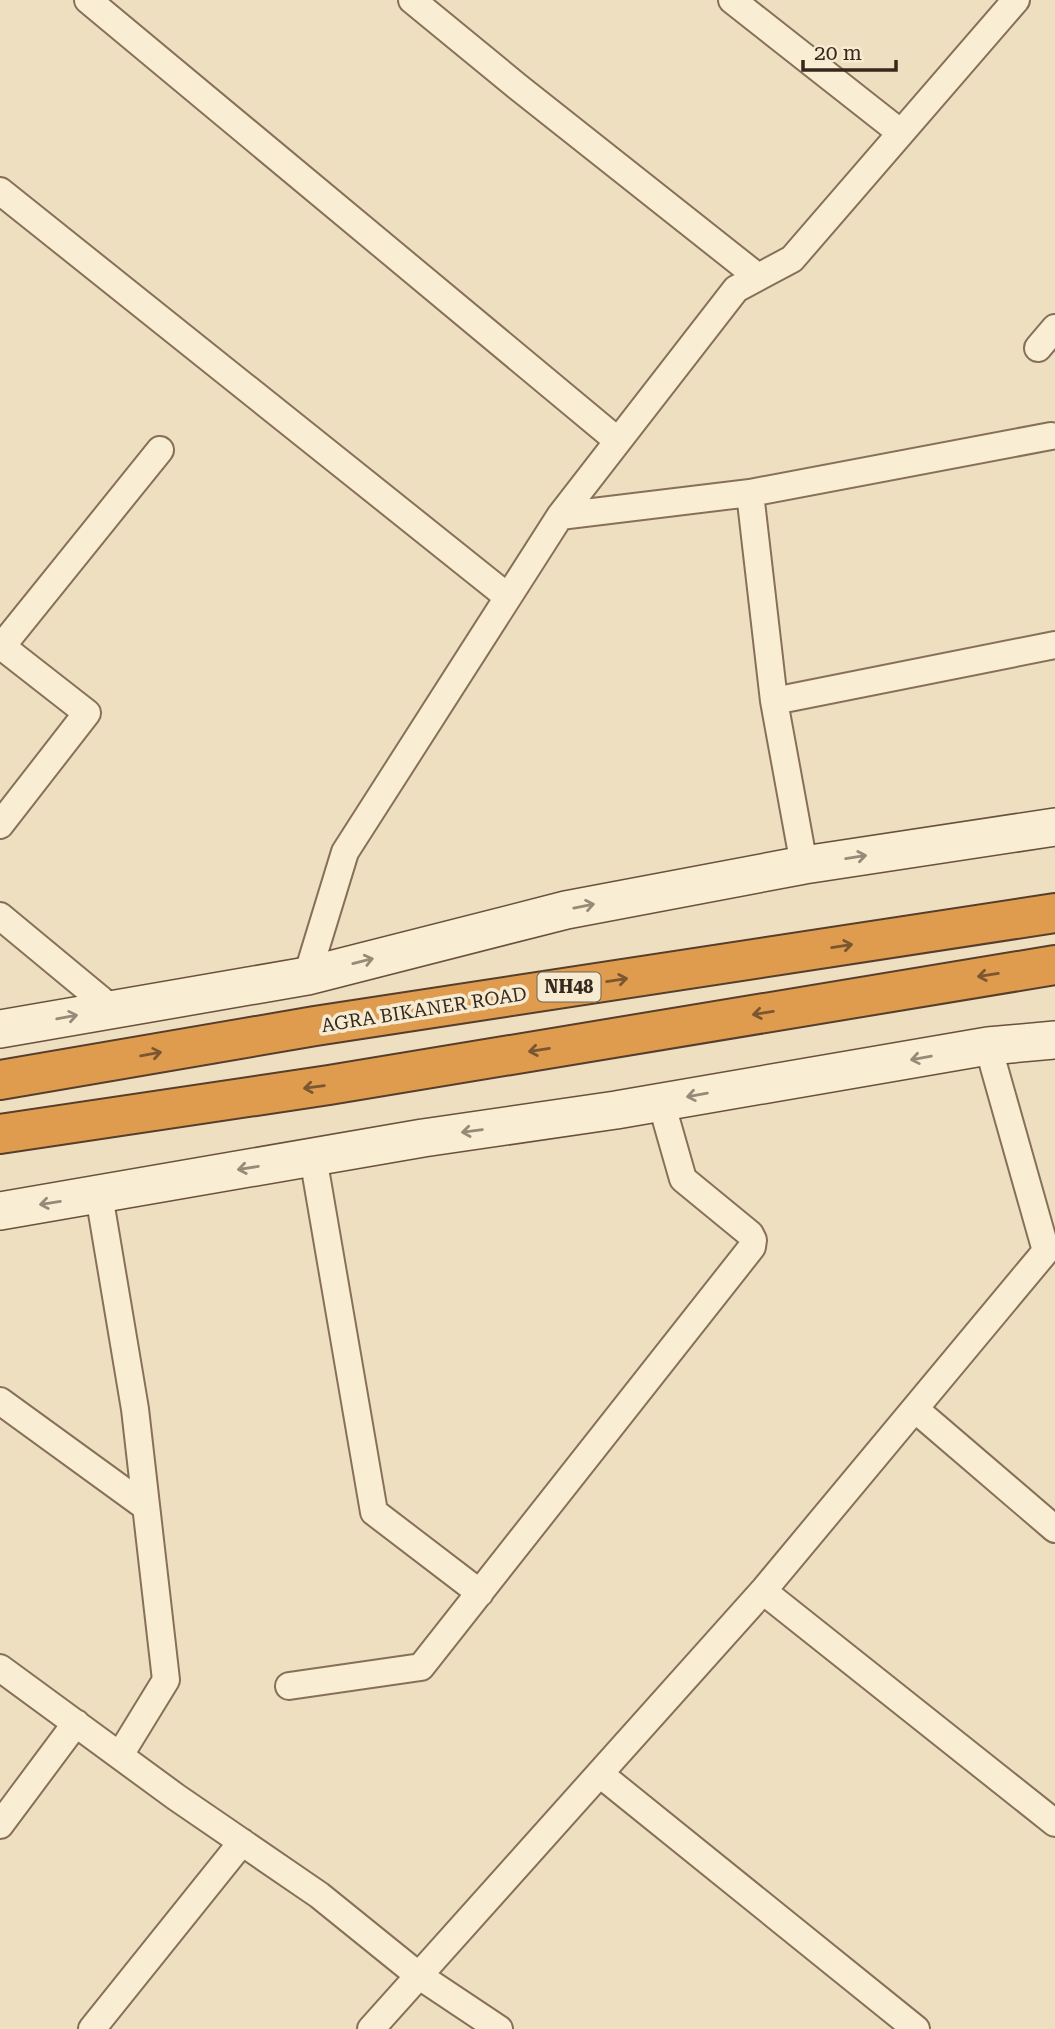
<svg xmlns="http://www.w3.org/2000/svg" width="1055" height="2029" font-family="'Roboto Serif',serif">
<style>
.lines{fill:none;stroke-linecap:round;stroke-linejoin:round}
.street-casing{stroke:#877058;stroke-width:30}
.secondary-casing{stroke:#69513b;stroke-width:40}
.highway-casing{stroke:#553e2c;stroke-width:42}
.street{stroke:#f9edd3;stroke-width:26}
.secondary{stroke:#f9edd3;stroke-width:37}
.highway{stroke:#df9c4f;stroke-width:38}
.oneway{stroke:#988a78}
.oneway2{stroke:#7a5631}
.labels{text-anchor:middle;stroke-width:7;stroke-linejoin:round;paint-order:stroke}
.shield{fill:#f6ead0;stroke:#706253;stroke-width:2}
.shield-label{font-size:18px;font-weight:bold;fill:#37281d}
.street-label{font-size:19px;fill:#37281d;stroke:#f6ead0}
</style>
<rect width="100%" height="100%" fill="#eedfc0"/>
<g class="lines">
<g class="street-casing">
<path id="street" d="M88,0L618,441
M412,0L518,87L758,277
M732,0L901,133
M0,191L508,597
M1038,348L1055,328
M750,493L774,701L804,865
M560,516L750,493L1051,436
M0,645L87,713L0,825
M2,646L160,450
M774,701L1055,645
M0,916L111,1008
M307,976L345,852L560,516L736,289L792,259L1016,0
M313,1157L374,1512L480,1593
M99,1195L135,1409L166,1680L120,1755
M0,1401L146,1507
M915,1409L1055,1529
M763,1591L1055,1823
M0,1668L176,1797L319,1895L418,1975L499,2029
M289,1686L421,1667L752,1247L753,1240L750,1234L683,1179L661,1102
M600,1774L916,2029
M0,1825L76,1723
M92,2029L242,1842
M371,2029L763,1591L1046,1251L988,1046"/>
</g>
<g class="secondary-casing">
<path id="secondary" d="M0,1029L307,976L566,910L804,865L1055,827
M0,1211L423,1138L616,1110L988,1046L1055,1040"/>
</g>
<g class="highway-casing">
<path id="highway" d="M0,1080L315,1026L1055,913
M0,1134L329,1085L1055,965"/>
</g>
<use href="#street" class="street"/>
<use href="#secondary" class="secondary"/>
<use href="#highway" class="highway"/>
</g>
<defs><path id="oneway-shaft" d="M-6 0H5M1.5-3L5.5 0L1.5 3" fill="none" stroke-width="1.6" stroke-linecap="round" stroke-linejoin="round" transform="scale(1.75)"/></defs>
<g class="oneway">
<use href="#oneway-shaft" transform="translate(856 857) rotate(-9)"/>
<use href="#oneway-shaft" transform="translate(584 906) rotate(-11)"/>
<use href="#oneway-shaft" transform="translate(363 961) rotate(-14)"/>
<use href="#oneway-shaft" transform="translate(67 1017) rotate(-10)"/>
<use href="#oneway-shaft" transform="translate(921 1058) rotate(170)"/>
<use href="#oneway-shaft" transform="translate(697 1095) rotate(170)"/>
<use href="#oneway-shaft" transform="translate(472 1131) rotate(172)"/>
<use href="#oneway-shaft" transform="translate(248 1168) rotate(171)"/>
<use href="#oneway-shaft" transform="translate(50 1203) rotate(171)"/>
</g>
<g class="oneway2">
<use href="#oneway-shaft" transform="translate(842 946) rotate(-9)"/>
<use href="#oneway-shaft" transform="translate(988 975) rotate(171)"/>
<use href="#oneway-shaft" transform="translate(617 980) rotate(-9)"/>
<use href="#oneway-shaft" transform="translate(763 1013) rotate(171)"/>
<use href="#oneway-shaft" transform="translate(539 1050) rotate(171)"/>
<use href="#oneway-shaft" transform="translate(151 1054) rotate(-10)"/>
<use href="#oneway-shaft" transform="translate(314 1087) rotate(172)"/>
</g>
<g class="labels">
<rect class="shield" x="537.5" y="972.5" width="63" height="29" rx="5"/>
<g class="shield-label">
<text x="569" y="993">NH48</text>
</g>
<g class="street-label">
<text transform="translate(424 1009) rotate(-9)" y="7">AGRA BIKANER ROAD</text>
</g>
</g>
<path d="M803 60v10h93v-10" fill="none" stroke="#37281d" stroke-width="3.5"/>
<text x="814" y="60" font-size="21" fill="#37281d" stroke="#f6ead0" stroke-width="5" paint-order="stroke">20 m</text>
</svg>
